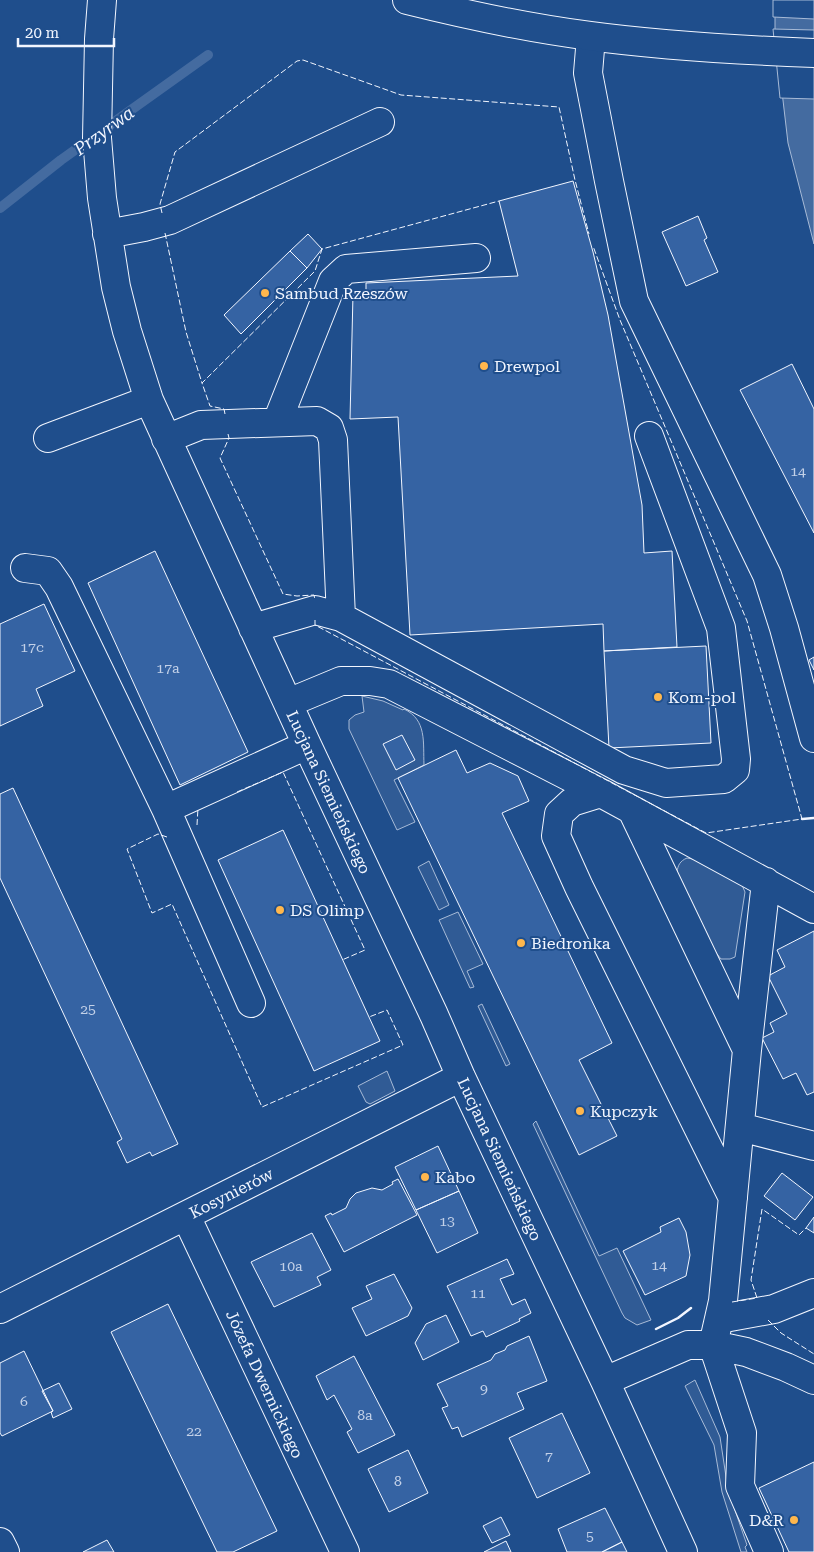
<svg xmlns="http://www.w3.org/2000/svg" width="814" height="1552" font-family="'Roboto Serif',serif">
<style>
.green{fill:#305b95;stroke:#a8bbd7}
.water{fill:#446ba0;stroke:#a8bbd7}
.pier{fill:#1f4e8c;stroke:#a8bbd7}
.lines{fill:none;stroke-linecap:round;stroke-linejoin:round}
.stream{stroke:#446ba0;stroke-width:10}
.building{fill:#3563a3;stroke:#f2f6ff}
.minor-casing{stroke:#f2f6ff;stroke-width:30}
.major-casing{stroke:#f2f6ff;stroke-width:30}
.minor{stroke:#1f4e8c;stroke-width:28}
.major{stroke:#1f4e8c;stroke-width:28}
.fence{stroke:#f2f6ff;stroke-width:1;stroke-dasharray:6 2.5;stroke-linecap:butt}
.wall{stroke:#f2f6ff;stroke-width:2.5}
.poi-dot{fill:#ffb74d;stroke:#1f4e8c;stroke-width:2}
.labels{text-anchor:middle;stroke-width:4;stroke-linejoin:round;paint-order:stroke}
.number-label{font-size:14px;fill:#c3d1e8}
.poi-label{font-size:16px;fill:#f2f6ff;stroke:#1f4e8c;text-anchor:start}
.street-label{font-size:16px;fill:#f2f6ff;stroke:#1f4e8c}
.water-label{font-size:18px;font-style:italic;fill:#f2f6ff;stroke:#1f4e8c}
</style>
<rect width="100%" height="100%" fill="#1f4e8c"/>
<path class="green" d="M362,696L383,701L403,710L404,709C427,720 423,742 424,765L394,780L415,822L397,830L349,729V720L355,715L364,712Z
M687,858L693,859L741,883L745,892L735,957L730,959H721L713,949L677,872C678,865 680,861 687,858Z
M429,861L449,905L439,910L418,867Z
M458,912L483,964L467,971L474,987L470,988L439,920Z
M482,1004L510,1064L506,1066L478,1006Z
M387,1071L395,1091L370,1104L366,1102L358,1086Z
M536,1121L599,1256L617,1248L651,1320L637,1325L625,1318L622,1313L533,1124Z
M695,1380L720,1437L728,1490L747,1545L745,1547L747,1552H741L722,1492L714,1445L685,1386Z"/>
<path class="water" d="M775,0H814V244L788,143L775,32Z"/>
<path class="pier" d="M773,0H814V19L773,17Z
M773,29L814,30V99L780,98Z"/>
<g class="lines">
<path class="stream" d="M0,208L61,160L208,55"/>
</g>
<path class="building" d="M573,181L593,252L608,315L642,505L644,553L672,551L677,647L604,651L603,624L410,635L398,417L350,419L353,294L366,293V283L518,276L499,201Z
M698,216L707,238L704,240L718,272L686,286L662,232Z
M308,234L322,249L307,268L290,251Z
M290,251L307,268L241,334L224,315Z
M792,364L814,409V533L740,390Z
M155,551L248,752L180,785L88,583Z
M44,604L75,671L36,689L43,706L0,726V624Z
M706,646L711,743L609,748L604,651Z
M814,657V670L809,660Z
M402,735L415,760L396,770L383,744Z
M456,750L467,773L490,763L518,776L529,801L502,813L612,1043L579,1060L617,1136L579,1155L398,778Z
M13,788L178,1144L152,1156L150,1152L127,1163L117,1142L122,1139L0,878V794Z
M283,830L380,1041L314,1071L218,860Z
M814,931V1092L807,1095L796,1073L783,1079L762,1038L774,1032L770,1023L787,1014L768,976L785,967L777,950Z
M438,1146L459,1191L416,1210L395,1167Z
M782,1173L813,1197L795,1220L764,1196Z
M398,1179L417,1215L344,1252L325,1216L331,1213L332,1215L346,1208L350,1199L356,1193L372,1188L382,1190L393,1184L392,1182Z
M459,1191L478,1233L437,1253L416,1210Z
M814,1217V1233L806,1228Z
M679,1218L686,1232L690,1255L686,1276L645,1295L623,1251L661,1232L660,1227Z
M312,1233L331,1270L317,1277L321,1285L274,1307L251,1262Z
M507,1259L514,1274L500,1279L512,1305L525,1299L531,1313L519,1319L520,1321L486,1337L483,1331L471,1336L447,1286Z
M394,1274L412,1308L408,1316L366,1336L352,1308L372,1299L366,1286Z
M168,1304L277,1531L233,1552H217L111,1332Z
M446,1315L459,1342L423,1360L415,1343L426,1324Z
M529,1336L547,1381L517,1393L524,1409L462,1437L458,1427L452,1429L442,1408L448,1406L437,1384L491,1360L495,1354L505,1350L507,1346Z
M24,1351L53,1411L2,1436L0,1433V1363Z
M354,1356L395,1435L358,1453L347,1432L352,1429L334,1395L327,1400L316,1376Z
M59,1383L72,1409L53,1418L51,1412L53,1411L42,1391Z
M562,1413L590,1473L537,1498L509,1438Z
M408,1450L428,1493L389,1512L368,1469Z
M814,1462V1552H789L759,1488Z
M605,1508L622,1542L602,1552H567L558,1529Z
M501,1517L510,1535L492,1543L483,1526Z
M107,1540L114,1552H83Z
M506,1541L511,1552H484Z
M622,1542L627,1552H602Z"/>
<g class="lines">
<g class="minor-casing">
<path id="minor" d="M102,0L99,39L97,138L102,198L116,287L127,331L149,400L307,745L434,1015L461,1077L605,1381L683,1552
M591,37L588,73L609,181L634,301L767,575L784,628L814,738
M107,234L144,227L170,220L380,122
M277,422L333,281L346,269L476,258
M48,438L149,400
M166,439L201,425L317,421L329,428L333,440L341,617
M25,568L48,571L59,587L166,809L251,1003
M253,628L315,610L341,617L624,770L666,783L724,779L735,770L736,759L721,628L649,436
M288,703L341,681H370L389,684L601,793L814,909
M601,793L572,802L559,814L556,836L579,887L733,1198
M166,809L307,745
M632,810L747,1050
M766,882L747,1050L723,1301L713,1345L742,1433L740,1486L769,1552
M740,1127L814,1146
M186,1216L345,1552
M0,1309L461,1077
M719,1319L774,1309L814,1293
M605,1381L688,1345H713L746,1352L786,1367L814,1380
M0,1542L5,1552"/>
</g>
<g class="major-casing">
<path id="major" d="M407,0C467,15 528,28 590,36C664,46 739,50 814,53"/>
</g>
<use href="#minor" class="minor"/>
<use href="#major" class="major"/>
<path class="fence" d="M162,213L160,204L175,152L297,61L303,60L401,95L559,107L575,180L589,234
M165,233L186,332L202,383
M225,414L224,409L210,406L202,383L315,271L322,249L499,201
M228,434L229,438L220,458L283,594L297,596L314,595L315,600
M315,620V625L706,833L802,819L747,621L620,320L593,246
M237,792L283,772L365,950L342,960
M197,825L198,808
M167,837L158,834L127,849L152,913L172,904L262,1107L403,1045L387,1010L369,1017
M732,1302L757,1298L751,1280L762,1209L799,1235L806,1228
M768,1320L781,1333L814,1354"/>
<path class="wall" d="M802,819L814,818
M656,1329L678,1318L691,1308"/>
</g>
<g class="poi-dot">
<circle cx="265" cy="293" r="5"/>
<circle cx="484" cy="366" r="5"/>
<circle cx="658" cy="697" r="5"/>
<circle cx="280" cy="910" r="5"/>
<circle cx="521" cy="943" r="5"/>
<circle cx="580" cy="1111" r="5"/>
<circle cx="425" cy="1177" r="5"/>
<circle cx="794" cy="1520" r="5"/>
</g>
<g class="labels">
<g class="number-label">
<text x="798" y="476">14</text>
<text x="32" y="652">17c</text>
<text x="168" y="673">17a</text>
<text x="88" y="1014">25</text>
<text x="447" y="1226">13</text>
<text x="659" y="1270">14</text>
<text x="291" y="1271">10a</text>
<text x="478" y="1298">11</text>
<text x="484" y="1394">9</text>
<text x="24" y="1406">6</text>
<text x="365" y="1420">8a</text>
<text x="194" y="1436">22</text>
<text x="549" y="1461">7</text>
<text x="398" y="1486">8</text>
<text x="590" y="1541">5</text>
</g>
<g class="poi-label">
<text x="275" y="299">Sambud Rzeszów</text>
<text x="494" y="372">Drewpol</text>
<text x="668" y="703">Kom-pol</text>
<text x="290" y="916">DS Olimp</text>
<text x="531" y="949">Biedronka</text>
<text x="590" y="1117">Kupczyk</text>
<text x="435" y="1183">Kabo</text>
<text x="784" y="1526" text-anchor="end">D&amp;R</text>
</g>
<g class="street-label">
<text transform="translate(329 792) rotate(65)" y="6">Lucjana Siemieńskiego</text>
<text transform="translate(500 1159) rotate(65)" y="6">Lucjana Siemieńskiego</text>
<text transform="translate(231 1193) rotate(-27)" y="6">Kosynierów</text>
<text transform="translate(265 1384) rotate(65)" y="6">Józefa Dwernickiego</text>
</g>
<g class="water-label">
<text transform="translate(104 131) rotate(-36)" y="6">Przyrwa</text>
</g>
</g>
<path d="M18 38v8h96v-8" fill="none" stroke="#f2f6ff" stroke-width="2.5"/>
<text x="25" y="38" font-size="15" fill="#f2f6ff" stroke="#1f4e8c" stroke-width="4" paint-order="stroke">20 m</text>
</svg>
